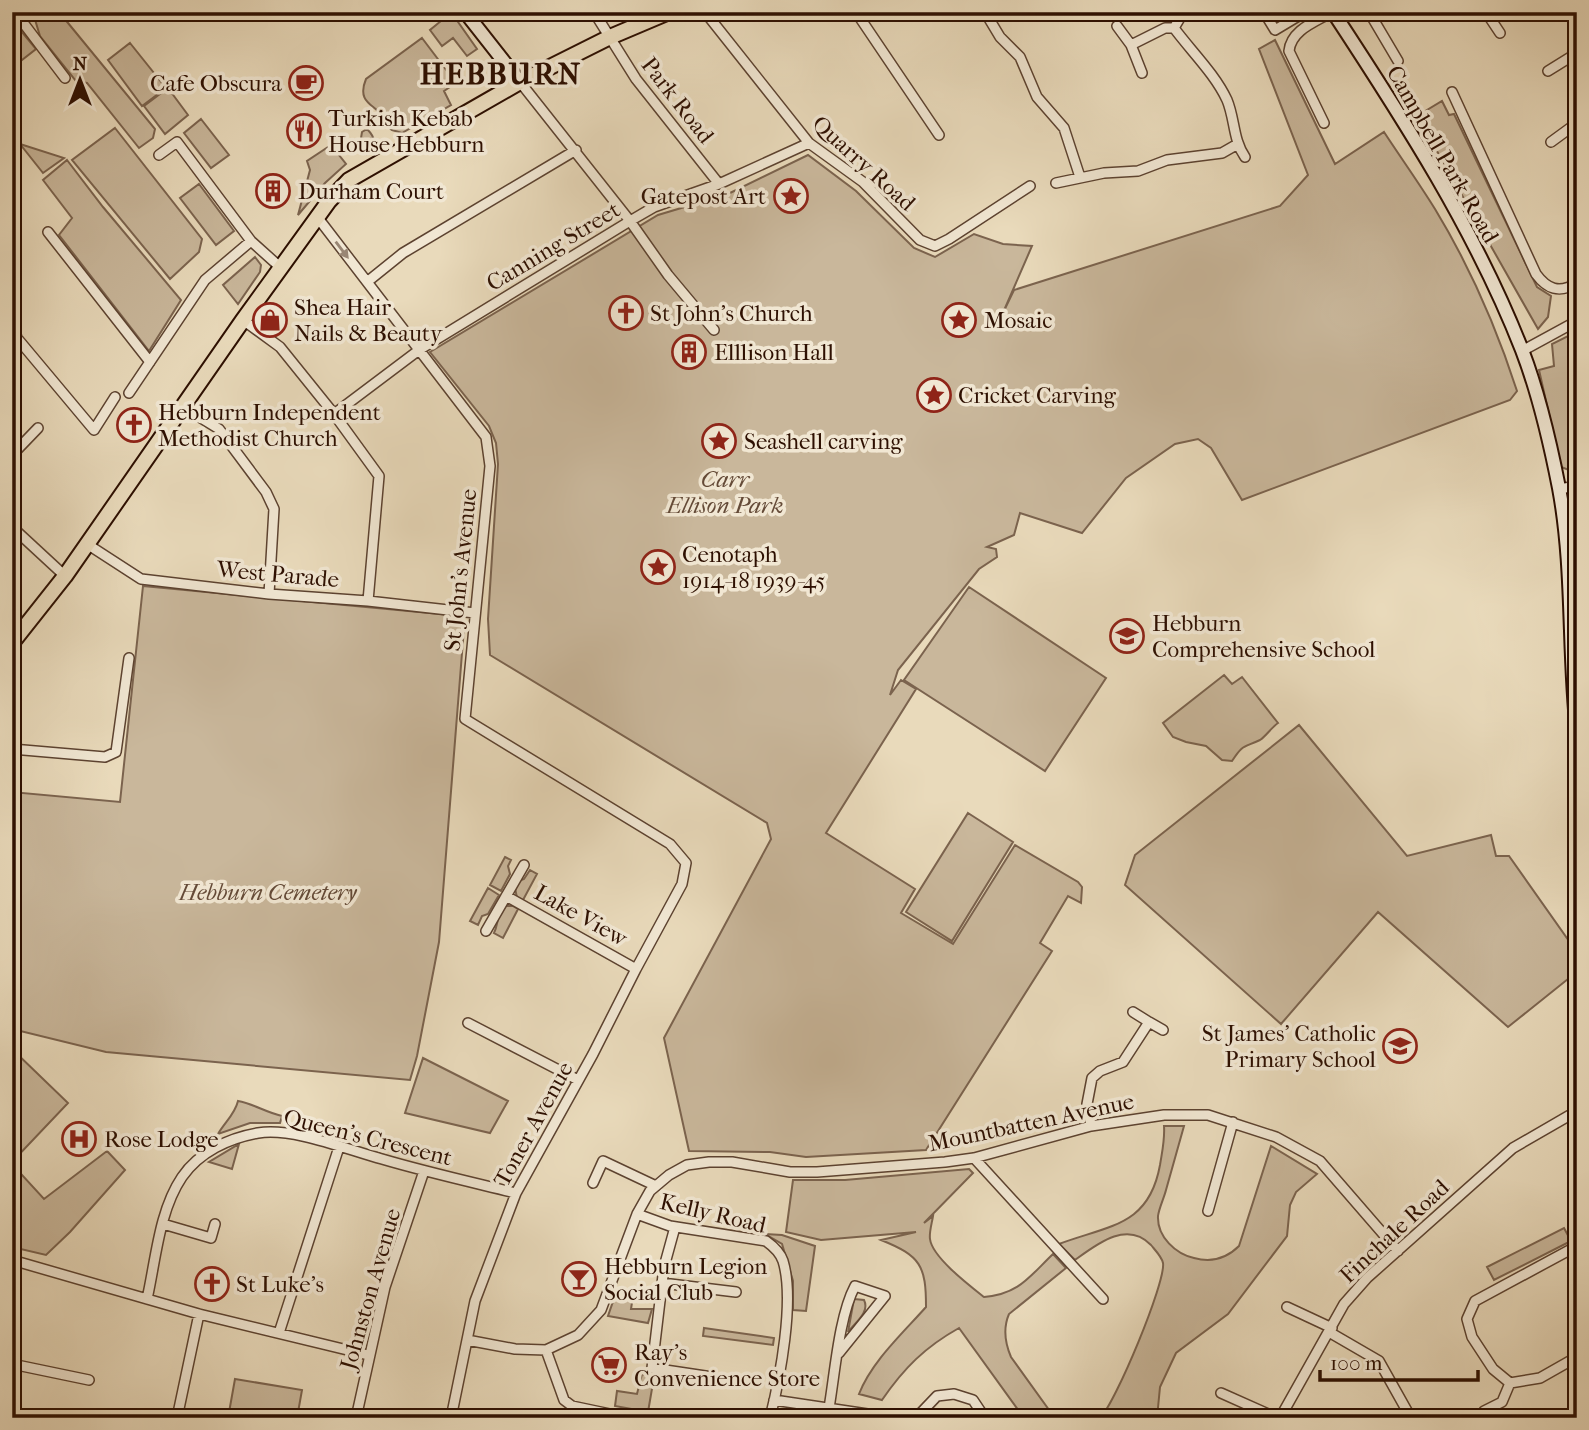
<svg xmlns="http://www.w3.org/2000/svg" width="1589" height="1430" font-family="'IM FELL French Canon',serif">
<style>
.green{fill:#c9b79b;stroke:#7b634e;stroke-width:2}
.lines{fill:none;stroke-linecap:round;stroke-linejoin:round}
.street-casing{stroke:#5c4230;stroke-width:12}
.secondary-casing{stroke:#2d0f01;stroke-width:16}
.primary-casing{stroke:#2d0f01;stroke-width:18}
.street{stroke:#f1e7d3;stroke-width:9}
.secondary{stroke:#f1e7d3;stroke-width:12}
.primary{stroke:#e9dabb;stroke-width:14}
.oneway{fill:#998674}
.labels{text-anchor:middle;stroke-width:7;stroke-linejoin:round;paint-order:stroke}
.poi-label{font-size:23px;fill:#2d0f01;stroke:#f1e7d3;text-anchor:start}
.street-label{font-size:23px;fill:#2d0f01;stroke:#f1e7d3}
.park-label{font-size:23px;font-style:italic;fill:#644a37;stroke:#f1e7d3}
.district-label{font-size:30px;font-weight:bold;letter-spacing:2px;fill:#2d0f01;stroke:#f1e7d3}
</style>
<rect width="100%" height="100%" fill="#e9dabb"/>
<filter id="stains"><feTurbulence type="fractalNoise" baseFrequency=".00286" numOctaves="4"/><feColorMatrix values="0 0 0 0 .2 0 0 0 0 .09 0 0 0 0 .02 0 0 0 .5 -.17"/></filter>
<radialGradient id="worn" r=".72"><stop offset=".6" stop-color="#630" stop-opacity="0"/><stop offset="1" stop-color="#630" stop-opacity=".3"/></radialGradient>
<path class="green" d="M59,12L155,129L153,138L139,148L87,83L76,81L40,36L33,13Z
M433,12H451L477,49L467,56L453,38L442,46L430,30L441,21Z
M22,32L36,49L13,67L12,39Z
M422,38L456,83L444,91L451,105L402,133L392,130L384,124C384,104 354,108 366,79Z
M1275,40L1335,164L1384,132C1401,158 1419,183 1435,209C1469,265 1497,329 1517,391L1510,400L1242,500L1211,448L1198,439L1175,444L1126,478L1082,533L1020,513L1014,535L987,547L996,549L997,557L979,569L898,670L890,695L901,680L916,689L826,833L915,889L901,913L953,944L1015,845L1078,882L1082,887L1081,903L1068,896L1040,943L1052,951L926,1150L806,1157L770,1152L689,1151L664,1038L771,839L767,823L490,655L488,619L498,464L496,443L489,426L430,352L658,215L728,194L808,155L856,191L914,248L935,257L974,234L1003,244L1032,246L1002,315L1014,290L1280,206L1308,175L1259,49Z
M130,43L166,88L142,106L108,60Z
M168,88L188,115L165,134L144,106Z
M1442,101L1449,115L1454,114L1537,287L1551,296L1548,317L1538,329L1417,116Z
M201,119L229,155L211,168L184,133Z
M115,128L202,239L199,252L170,279L72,160Z
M367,129C375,137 378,146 367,154L360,144L362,132Z
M20,144L64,158L43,173Z
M331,145L346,164L325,183L298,215L310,170L307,161Z
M67,160L103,207L181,300L149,351L59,235L72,218L43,180Z
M199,184L234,231L216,245L180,198Z
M255,257L261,265L260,272L238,304L223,285Z
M1574,333L1577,339V473L1561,467L1539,370L1554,366L1552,344Z
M143,586L451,615L464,628L439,942L417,1056L410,1080L106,1052L12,1029V792L120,802Z
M969,587L1106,678L1045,771L904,680Z
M1224,675L1232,684L1242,677L1278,723C1271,728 1266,736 1260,740C1243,748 1243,744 1232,761L1222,760L1206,746L1186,742L1173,737L1163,723Z
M1299,725L1407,856L1491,835L1496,856H1509L1576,951L1568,979L1508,1027L1378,912L1281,1024L1125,885L1135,855Z
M968,813L1013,842L952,941L906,912Z
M505,857L511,860L508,866L510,874L501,891L490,885Z
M530,870L537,874L523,900L517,898L515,888L519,881L524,879Z
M488,888L499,895L488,914L482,916L478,925L470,921Z
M506,906H513L518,909L503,938L494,933C499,923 496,914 506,906Z
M12,1049L68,1103L12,1162Z
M423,1058L508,1101L490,1133L405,1113Z
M238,1101C254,1104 265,1112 282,1116L280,1123H250L218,1134C225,1122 235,1114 238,1101Z
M1164,1126H1184C1178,1147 1172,1169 1166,1190C1164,1198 1159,1208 1158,1216C1157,1237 1176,1254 1194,1258C1212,1263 1226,1259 1239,1246L1271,1146L1317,1174L1296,1192L1290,1205L1287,1236L1228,1314L1176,1353L1160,1387L1157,1418H1100C1115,1404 1166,1282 1163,1263C1162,1257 1155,1250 1151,1245C1127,1220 1097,1244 1075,1260L1059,1244C1110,1225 1149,1226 1160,1165C1162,1152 1165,1140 1164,1126Z
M239,1144L232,1169L209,1162Z
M107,1151L125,1170L70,1232L46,1255L12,1247V1164L44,1199Z
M969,1169L973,1173L924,1223L933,1216C932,1223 929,1232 930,1239C932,1257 970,1286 984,1297C1019,1294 1029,1277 1053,1254L1066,1268L1009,1314C1003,1328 1005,1343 1011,1357L1052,1414L1059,1418H1024L959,1328C925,1347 904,1368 882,1400L859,1394C872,1361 903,1333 926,1307C926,1266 921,1256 881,1240L916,1232L821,1240L786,1232L793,1180H845Z
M1564,1228L1571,1241L1494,1280L1487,1267Z
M765,1234L782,1235L815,1246L806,1311L793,1310V1281L782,1244Z
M616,1293L633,1296L631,1309H652L648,1323L608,1316Z
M854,1299L864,1300C870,1312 856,1322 848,1332Z
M704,1328L774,1338L773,1345L703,1336Z
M642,1374L654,1377L648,1412L615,1406L617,1391L637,1394Z
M235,1379L302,1390L297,1418H228Z
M783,1409L813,1414V1418H776L778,1412Z"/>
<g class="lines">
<g class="street-casing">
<path id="street" d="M15,12L65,78
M594,12L636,79L719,184
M705,12L809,143L863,182L920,240L935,246L949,239L1030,186
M856,12L939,135
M985,12L1000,37L1020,57L1037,97L1064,128L1080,177
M1264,12L1275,30L1305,12
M1369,12L1398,61
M1486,12L1500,33
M1374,19L1384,12
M1117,26L1131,45L1142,73
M1174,28L1183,13
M1131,45L1165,28H1174C1191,51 1215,74 1227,100C1235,119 1233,140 1245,157
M1575,54L1577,67
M1548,71L1577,53
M520,82L630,221L668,275L714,330
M1452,92L1536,274C1547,289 1559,294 1577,283
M1324,123L1289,51C1291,30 1315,22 1332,12
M1551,142L1577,123
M159,155L177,142L251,241L281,268
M1056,183L1104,173L1138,171L1167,160L1222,153L1236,145
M318,218L486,437L490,466L465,719L670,844L686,863L682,884L636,969L593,1054L516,1193L475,1301L451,1418
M48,232L150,362
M367,282L403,253L576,150
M243,320L280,347L334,414L379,476L368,601
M12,323L17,338L94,430L115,397
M1522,351L1577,321
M129,393L205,280L251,241
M183,407L219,429L266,492L274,509L269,594
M334,414L419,350L630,221L654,207L719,184L809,143
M12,455L38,428
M1559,489L1577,486
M12,527L65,576
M87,544L141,579L269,594L368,601L475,613
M12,749L105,757L116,752L129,658
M506,896L636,969
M486,931L524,865
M1149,1022L1163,1030
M468,1023L578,1080
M1091,1126L1087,1104L1092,1078L1100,1071L1123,1062L1149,1022L1133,1012
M974,1158L1103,1299
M593,1183L603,1161L656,1186
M1208,1211L1233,1122
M637,1214L670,1226L766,1241C773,1246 780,1252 783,1261C795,1300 780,1378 770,1418
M163,1224L211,1238L215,1224
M675,1227L664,1267L652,1368L712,1377
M12,1260L199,1314L368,1355
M662,1283L736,1292
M147,1299C156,1259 159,1211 182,1177C199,1152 229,1138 258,1133C293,1127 348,1150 382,1159C426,1172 471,1182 516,1193
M1287,1307L1332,1328
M1329,1332L1379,1361L1411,1418
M279,1333L339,1147
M467,1340L515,1349L546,1350L578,1335L601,1310L637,1214L650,1191L669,1175L687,1165L709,1162H732L790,1172H817L945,1162L974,1158L1091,1126L1164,1115H1208L1276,1137L1320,1161L1398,1251
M546,1350L564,1400L572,1406L629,1418
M12,1364L89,1380
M1510,1383L1493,1369L1472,1337L1467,1319L1475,1301L1577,1246
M1221,1393L1277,1418
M774,1400L874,1415L881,1418
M829,1408C835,1373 839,1316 855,1286L885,1296L839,1353
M177,1418L199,1314
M356,1418L385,1287L424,1171
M916,1418L937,1396L954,1394L973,1400L985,1418
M1280,1418L1344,1304L1367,1278L1513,1148L1577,1111
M1487,1418L1484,1411L1502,1402L1510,1383L1540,1378L1577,1357"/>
</g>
<g class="secondary-casing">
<path id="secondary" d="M465,12L520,82
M1333,12C1404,120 1475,230 1522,350C1539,394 1550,442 1559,488C1574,568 1568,651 1577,732"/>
</g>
<g class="primary-casing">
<path id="primary" d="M12,643L65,576L243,320L329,201L349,180L520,82L610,37L669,12"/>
</g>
<use href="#street" class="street"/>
<use href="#secondary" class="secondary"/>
<use href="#primary" class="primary"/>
</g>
<defs><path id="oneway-solid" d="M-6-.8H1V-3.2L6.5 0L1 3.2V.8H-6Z" transform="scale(1.75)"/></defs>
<use class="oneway" href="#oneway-solid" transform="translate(342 250) rotate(53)"/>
<defs>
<g id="cafe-ring" transform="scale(1.75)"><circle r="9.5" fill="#f1e7d3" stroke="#8f2418" stroke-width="1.5"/><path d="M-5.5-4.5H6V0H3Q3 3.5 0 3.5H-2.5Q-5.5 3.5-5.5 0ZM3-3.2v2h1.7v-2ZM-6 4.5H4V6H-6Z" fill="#8f2418"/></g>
<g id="restaurant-ring" transform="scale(1.75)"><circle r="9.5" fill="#f1e7d3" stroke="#8f2418" stroke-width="1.5"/><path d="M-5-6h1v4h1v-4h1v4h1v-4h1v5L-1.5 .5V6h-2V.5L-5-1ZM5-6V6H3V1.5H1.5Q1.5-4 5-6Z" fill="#8f2418"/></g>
<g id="building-ring" transform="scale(1.75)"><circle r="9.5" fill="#f1e7d3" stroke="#8f2418" stroke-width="1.5"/><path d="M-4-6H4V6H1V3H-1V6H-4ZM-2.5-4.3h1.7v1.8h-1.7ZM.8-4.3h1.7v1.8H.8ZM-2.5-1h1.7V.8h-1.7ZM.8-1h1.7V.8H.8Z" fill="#8f2418"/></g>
<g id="sight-ring" transform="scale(1.75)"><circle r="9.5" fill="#f1e7d3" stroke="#8f2418" stroke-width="1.5"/><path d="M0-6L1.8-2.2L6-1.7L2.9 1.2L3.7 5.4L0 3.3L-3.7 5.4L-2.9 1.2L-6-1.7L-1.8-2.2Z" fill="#8f2418"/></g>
<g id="church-ring" transform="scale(1.75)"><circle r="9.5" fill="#f1e7d3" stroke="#8f2418" stroke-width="1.5"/><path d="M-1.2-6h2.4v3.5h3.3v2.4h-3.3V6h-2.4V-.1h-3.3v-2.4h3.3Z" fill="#8f2418"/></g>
<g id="shop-ring" transform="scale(1.75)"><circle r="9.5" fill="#f1e7d3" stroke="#8f2418" stroke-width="1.5"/><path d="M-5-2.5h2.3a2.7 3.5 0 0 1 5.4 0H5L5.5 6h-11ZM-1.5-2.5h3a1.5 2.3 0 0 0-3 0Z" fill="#8f2418"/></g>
<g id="school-ring" transform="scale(1.75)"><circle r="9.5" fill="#f1e7d3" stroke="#8f2418" stroke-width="1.5"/><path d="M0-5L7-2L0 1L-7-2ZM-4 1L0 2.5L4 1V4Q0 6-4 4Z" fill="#8f2418"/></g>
<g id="hospital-ring" transform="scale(1.75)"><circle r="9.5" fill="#f1e7d3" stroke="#8f2418" stroke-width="1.5"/><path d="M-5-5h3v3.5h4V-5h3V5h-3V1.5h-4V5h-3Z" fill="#8f2418"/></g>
<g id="bar-ring" transform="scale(1.75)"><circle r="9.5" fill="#f1e7d3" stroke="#8f2418" stroke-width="1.5"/><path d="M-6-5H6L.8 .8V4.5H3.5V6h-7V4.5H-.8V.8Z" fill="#8f2418"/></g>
<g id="supermarket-ring" transform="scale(1.75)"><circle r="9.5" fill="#f1e7d3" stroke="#8f2418" stroke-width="1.5"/><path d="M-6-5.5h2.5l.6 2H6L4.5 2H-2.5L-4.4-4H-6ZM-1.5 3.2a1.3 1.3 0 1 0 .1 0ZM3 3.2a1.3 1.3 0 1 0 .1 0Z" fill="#8f2418"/></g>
</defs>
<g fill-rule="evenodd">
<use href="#cafe-ring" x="306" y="83"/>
<use href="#restaurant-ring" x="304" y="131"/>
<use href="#building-ring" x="273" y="191"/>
<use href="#sight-ring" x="791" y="196"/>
<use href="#church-ring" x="626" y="313"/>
<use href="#shop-ring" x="270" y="320"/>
<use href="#sight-ring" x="959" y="320"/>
<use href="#building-ring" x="689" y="352"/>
<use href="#sight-ring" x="934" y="395"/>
<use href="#church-ring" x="134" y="425"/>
<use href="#sight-ring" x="719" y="441"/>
<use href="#sight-ring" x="658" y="567"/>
<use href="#school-ring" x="1127" y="636"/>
<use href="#school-ring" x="1400" y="1046"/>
<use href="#hospital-ring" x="79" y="1139"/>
<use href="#bar-ring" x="579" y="1279"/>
<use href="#church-ring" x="212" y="1284"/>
<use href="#supermarket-ring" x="609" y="1365"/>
</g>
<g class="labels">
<g class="poi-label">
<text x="282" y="91" text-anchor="end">Cafe Obscura</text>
<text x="328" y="126">Turkish Kebab<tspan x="328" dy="26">House Hebburn</tspan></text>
<text x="298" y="199">Durham Court</text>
<text x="766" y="204" text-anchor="end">Gatepost Art</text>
<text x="294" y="315">Shea Hair<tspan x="294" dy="26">Nails &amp; Beauty</tspan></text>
<text x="650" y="321">St John's Church</text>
<text x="984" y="328">Mosaic</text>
<text x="714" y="360">Elllison Hall</text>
<text x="958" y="403">Cricket Carving</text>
<text x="158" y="420">Hebburn Independent<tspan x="158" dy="26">Methodist Church</tspan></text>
<text x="744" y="449">Seashell carving</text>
<text x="682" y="562">Cenotaph<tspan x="682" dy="26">1914-18 1939-45</tspan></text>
<text x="1152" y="631">Hebburn<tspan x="1152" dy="26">Comprehensive School</tspan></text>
<text x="1376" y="1041" text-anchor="end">St James' Catholic<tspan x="1376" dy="26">Primary School</tspan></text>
<text x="104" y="1147">Rose Lodge</text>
<text x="604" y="1274">Hebburn Legion<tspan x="604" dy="26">Social Club</tspan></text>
<text x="236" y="1292">St Luke's</text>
<text x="634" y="1360">Ray's<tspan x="634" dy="26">Convenience Store</tspan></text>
</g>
<g class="street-label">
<text transform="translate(678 100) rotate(52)" y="8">Park Road</text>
<text transform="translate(1443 154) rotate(60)" y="8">Campbell Park Road</text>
<text transform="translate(864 163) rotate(42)" y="8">Quarry Road</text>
<text transform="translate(553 246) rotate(-31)" y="8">Canning Street</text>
<text transform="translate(460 570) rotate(-84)" y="8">St John's Avenue</text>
<text transform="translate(278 574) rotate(5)" y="8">West Parade</text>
<text transform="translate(581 915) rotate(29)" y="8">Lake View</text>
<text transform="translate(1031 1122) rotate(-12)" y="8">Mountbatten Avenue</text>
<text transform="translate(533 1124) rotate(-61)" y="8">Toner Avenue</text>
<text transform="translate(368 1137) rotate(14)" y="8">Queen's Crescent</text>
<text transform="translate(713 1213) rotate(13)" y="8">Kelly Road</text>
<text transform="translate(1394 1231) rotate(-43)" y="8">Finchale Road</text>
<text transform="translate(370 1289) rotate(-74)" y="8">Johnston Avenue</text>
</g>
<g class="park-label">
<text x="725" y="487">Carr<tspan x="725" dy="26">Ellison Park</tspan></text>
<text x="268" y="900">Hebburn Cemetery</text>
</g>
<g class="district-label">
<text x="501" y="84">HEBBURN</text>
</g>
</g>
<rect width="1589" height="1430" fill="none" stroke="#e9dabb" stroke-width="42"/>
<rect x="14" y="14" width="1561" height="1402" fill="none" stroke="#2d0f01" stroke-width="3.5"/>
<rect x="21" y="21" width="1547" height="1388" fill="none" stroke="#2d0f01" stroke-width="2"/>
<g transform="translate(80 80)" stroke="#f1e7d3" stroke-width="5" paint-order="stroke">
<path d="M0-5L12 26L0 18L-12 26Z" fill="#2d0f01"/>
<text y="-10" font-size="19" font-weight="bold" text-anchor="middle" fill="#2d0f01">N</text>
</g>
<path d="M1320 1370v10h158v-10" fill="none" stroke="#2d0f01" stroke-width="3.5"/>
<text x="1330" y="1370" font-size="21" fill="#2d0f01" stroke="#f1e7d3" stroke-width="5" paint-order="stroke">100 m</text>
<rect width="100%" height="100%" filter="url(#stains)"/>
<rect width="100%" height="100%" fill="url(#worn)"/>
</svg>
